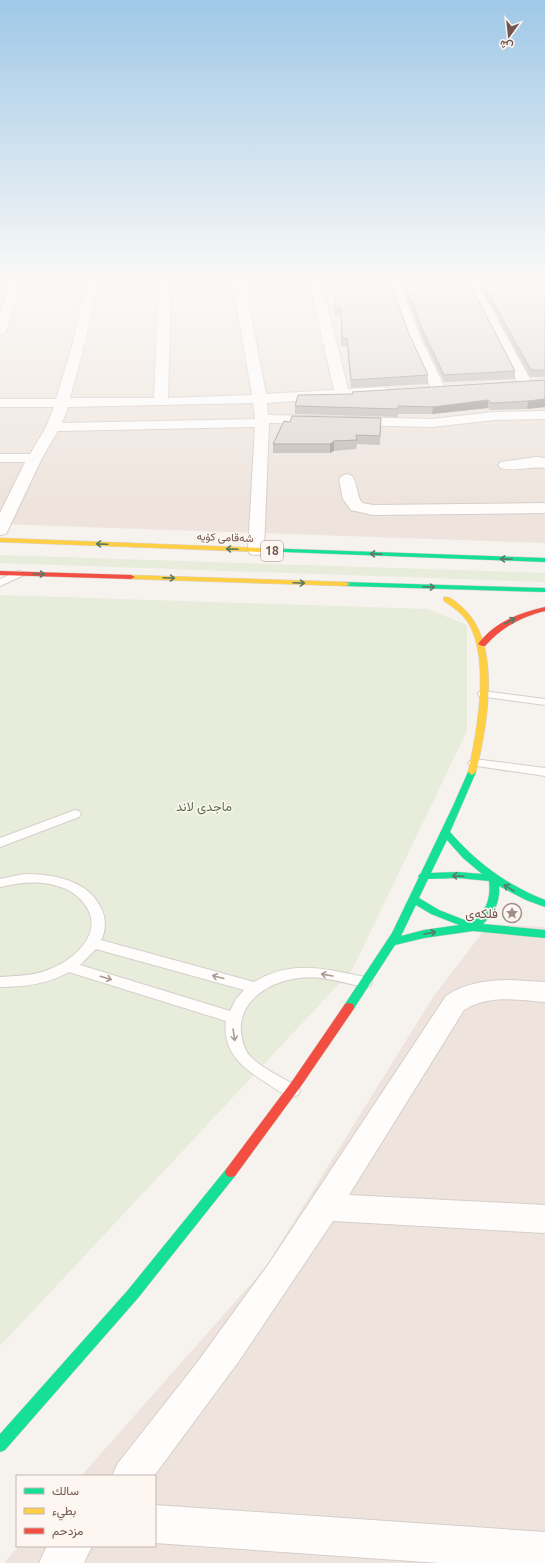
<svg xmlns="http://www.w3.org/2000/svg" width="545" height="1563" font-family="Ubuntu,Vazirmatn,sans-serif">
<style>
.residential{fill:#eee4dd}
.green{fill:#e7ecdb}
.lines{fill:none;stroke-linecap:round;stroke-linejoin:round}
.lane-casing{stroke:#d5cecb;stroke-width:2}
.street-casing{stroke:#d5cecb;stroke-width:2}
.fast-casing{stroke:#d6ceca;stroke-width:1}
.slow-casing{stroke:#d6ceca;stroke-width:1}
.jam-casing{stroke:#d6ceca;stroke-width:1}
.lane{fill:#fefdfc;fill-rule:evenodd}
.street{fill:#fefdfc;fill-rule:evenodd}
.fast{fill:#16e098;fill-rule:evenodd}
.slow{fill:#ffcf43;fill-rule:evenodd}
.jam{fill:#f24e42;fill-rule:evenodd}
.wall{fill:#c1bab6}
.shaded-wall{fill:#9d9794}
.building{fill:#e0d8d4;stroke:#9d9794}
.oneway{stroke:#5b7963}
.oneway2{stroke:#aa9995}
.labels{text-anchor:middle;stroke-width:3;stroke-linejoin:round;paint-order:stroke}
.far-street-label{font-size:11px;fill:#725751;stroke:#fdf6f1}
.shield{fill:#fdf6f1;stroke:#9c8781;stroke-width:1}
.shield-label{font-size:12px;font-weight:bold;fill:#725751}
.park-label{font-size:13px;fill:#5e774b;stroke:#fdf6f1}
.poi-label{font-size:13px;fill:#725751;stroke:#fdf6f1;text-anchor:end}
</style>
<rect width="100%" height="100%" fill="#f6f2ee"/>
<path class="residential" d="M0,284H545V543L0,524Z
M489,924L545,927V1563H4L19,1546H155V1476H81L265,1268L433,997Z"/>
<path class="green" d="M0,555L545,573V582L0,563Z
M0,595L427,609L467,625V731L352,970L0,1346Z"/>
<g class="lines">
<g class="lane-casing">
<path id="lane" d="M19,571L22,572L24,574L22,576L0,586V579Z
M483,691L545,699V705L479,696L478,694L479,692Z
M474,759L545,768V776L470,765L468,763L470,761Z
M75,810L79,811L81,814L79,817L0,847V838Z
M24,874C54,874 89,880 102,910C106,920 106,931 101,940L254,982C293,959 324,969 365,977L370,978L372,982L370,986L365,987C343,983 321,975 299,978C271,981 238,1000 241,1032C242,1040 244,1049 249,1055C262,1069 282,1077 298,1087L300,1091L298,1095L292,1097C283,1094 275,1089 268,1084C244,1069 222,1053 226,1021L69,972C48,984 24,987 0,987V977C15,976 31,976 45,971C73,962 108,932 83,902C76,894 67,888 57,886C39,880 19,883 0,887V879ZM96,949L244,990L236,999L230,1011L80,965Z"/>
</g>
<g class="street-casing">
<path id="street" d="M10,284H21L6,331L4,334L0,335V314Z
M86,284H98L84,346L70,398H154L159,284H171L168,398L252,395L233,284H245L266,394L334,390L310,284H322L348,389L383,387L388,388L390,391L388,394L383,395L267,403L268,415L432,419L494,412L545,411V419L494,420L432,427L269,423L264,550L262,554L256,555L250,554L248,550L255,427L58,431L42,458L8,530L6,534L0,535V513L25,462H0V454H30L46,427L54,407H0V399H56L72,346ZM253,403L255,419L62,423L68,407Z
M389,284H400L422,341L445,388L443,391H433L431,388L410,341Z
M467,284H478L532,383L530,386H520L518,383Z
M536,457L545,458V468C530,466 515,472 501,468L498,465L501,462Z
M347,474L352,476C358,484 356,495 362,503L373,505L545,503V513L373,515L351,510L343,499L339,479L342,476Z
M510,980L545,982V1002C517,1000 489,994 464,1010L349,1195L545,1205V1233L333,1221L239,1361L154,1476H112L118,1463L196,1364L270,1262L446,996C465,983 487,980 510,980Z
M155,1505L545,1532V1563H440L155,1543Z
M47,1546H92L84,1563H39Z"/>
</g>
<g class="fast-casing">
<path id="fast" d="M261,548L545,558V562L259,551L258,550Z
M343,582L545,588V592L346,586H343Z
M472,769L476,772L450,832C477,863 507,885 545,900V907L526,900L499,886C500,902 495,913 483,924L545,930V938L473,931L424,938L395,945L353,1010L349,1011L345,1010L344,1007L345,1004L392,933L419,877L418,876L421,873L453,806L468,772ZM447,840L463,858L482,874L458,872L431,873ZM458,878L489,881C491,900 486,911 472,923L439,910L419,898L428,879ZM416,905L431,914L459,925L424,930L401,936Z
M231,1167L235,1168L237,1172L235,1176L138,1298L5,1450L0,1452V1434L128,1290L227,1168Z"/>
</g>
<g class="slow-casing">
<path id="slow" d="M0,538L261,548L264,550L261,552L0,542Z
M128,575L346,582L350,584L346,586L131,579H128Z
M444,597C451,596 457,603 462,607C503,643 487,726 476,772L472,775L468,772C477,732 490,661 469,624C463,614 453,607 444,601Z"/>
</g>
<g class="jam-casing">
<path id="jam" d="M0,571L131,575L135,577L131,579L0,575Z
M545,607V611C521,617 502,627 485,646H482L478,644C495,622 519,613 545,607Z
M349,1003L353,1004L354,1007L353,1010L301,1086L235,1176L231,1177L227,1176L225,1172L227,1168L293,1080L345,1004Z"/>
</g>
<use href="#lane" class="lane"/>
<use href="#street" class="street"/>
<use href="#fast" class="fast"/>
<use href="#slow" class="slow"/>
<use href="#jam" class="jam"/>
</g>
<path class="wall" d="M402,284H470L515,371V379L444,382L423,340Z
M479,284H545V377H530Z
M340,286L409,334L428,375V384L351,388L347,346H341V316L334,315V307Z
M545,380V407L527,409L495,410H490L488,408L432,414H398V417L295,414V406L352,394Z
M381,418L380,445L357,444L356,449L334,451L330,453H273V444L290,422Z"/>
<path class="shaded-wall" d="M545,399V407L527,409L528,401Z
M488,400V408L432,414L433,407Z
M334,441V451L330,453V444Z"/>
<path class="building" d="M405,284H470L515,371L444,375L424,333Z
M483,284H545V370H531Z
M391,285L409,334L428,375L351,380L347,338H342L341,308L334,307L340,286Z
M545,380V399L528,401L496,403H491L488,400L433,407L398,406V409L295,406L298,395L353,394L352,392Z
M292,416L381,418L380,436L356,435L357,440L334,441L330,444H273L284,421L290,422Z"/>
<defs><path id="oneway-shaft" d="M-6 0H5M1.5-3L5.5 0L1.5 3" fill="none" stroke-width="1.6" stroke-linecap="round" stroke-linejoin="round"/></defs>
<g class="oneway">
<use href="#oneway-shaft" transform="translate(102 544) rotate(-178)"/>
<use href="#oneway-shaft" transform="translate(232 549) rotate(-178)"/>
<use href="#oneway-shaft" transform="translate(376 554) rotate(-178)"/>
<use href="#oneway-shaft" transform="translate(506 559) rotate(-178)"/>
<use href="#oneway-shaft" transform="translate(39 574) rotate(2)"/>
<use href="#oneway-shaft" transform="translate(169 578) rotate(2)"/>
<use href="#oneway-shaft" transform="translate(299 583) rotate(2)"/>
<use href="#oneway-shaft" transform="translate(429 587) rotate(2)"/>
<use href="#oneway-shaft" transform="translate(510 621) rotate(-27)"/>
<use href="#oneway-shaft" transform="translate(458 876) rotate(-178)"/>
<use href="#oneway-shaft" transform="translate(509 888) rotate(-149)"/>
<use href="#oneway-shaft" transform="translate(430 933) rotate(-10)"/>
</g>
<g class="oneway2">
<use href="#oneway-shaft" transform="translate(327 975) rotate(-170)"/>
<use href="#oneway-shaft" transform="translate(218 977) rotate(-165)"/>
<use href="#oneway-shaft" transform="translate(106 978) rotate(17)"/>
<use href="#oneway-shaft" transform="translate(234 1035) rotate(81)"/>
</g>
<linearGradient id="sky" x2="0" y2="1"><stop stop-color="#9fc8e7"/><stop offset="0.56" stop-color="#fbf9f7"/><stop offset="1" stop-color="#fbf9f7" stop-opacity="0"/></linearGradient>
<rect width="545" height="503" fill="url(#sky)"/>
<defs>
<g id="sight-ring" transform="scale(1)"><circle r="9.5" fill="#fdf6f1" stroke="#a08d88" stroke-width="1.5"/><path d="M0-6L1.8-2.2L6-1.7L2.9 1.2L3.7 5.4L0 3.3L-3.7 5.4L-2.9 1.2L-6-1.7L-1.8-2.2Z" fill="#a08d88"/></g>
</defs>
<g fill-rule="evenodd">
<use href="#sight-ring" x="512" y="913"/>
</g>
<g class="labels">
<g class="far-street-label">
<text transform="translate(225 537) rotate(2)" y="4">شەقامی کۆیە</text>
</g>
<rect class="shield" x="261" y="541" width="22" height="20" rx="3"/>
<g class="shield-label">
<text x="272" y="555">18</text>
</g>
<g class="park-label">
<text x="204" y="811">ماجدی لاند</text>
</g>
<g class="poi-label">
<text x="498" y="918">فلکەی</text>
</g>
</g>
<rect x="16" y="1475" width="140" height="72" fill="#fdf6f1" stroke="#c5b6b1"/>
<rect x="24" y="1488" width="20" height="6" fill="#16e098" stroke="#c5b6b1"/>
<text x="52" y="1495" font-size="12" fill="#725751">سالك</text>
<rect x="24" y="1508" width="20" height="6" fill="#ffcf43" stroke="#c5b6b1"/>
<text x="52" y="1515" font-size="12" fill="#725751">بطيء</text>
<rect x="24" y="1528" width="20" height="6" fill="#f24e42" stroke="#c5b6b1"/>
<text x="52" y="1535" font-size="12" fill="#725751">مزدحم</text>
<g transform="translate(509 36) rotate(195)" stroke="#fdf6f1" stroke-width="3" paint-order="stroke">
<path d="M0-3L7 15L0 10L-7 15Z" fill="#725751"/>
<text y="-6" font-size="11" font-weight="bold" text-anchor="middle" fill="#725751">ش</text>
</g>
</svg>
